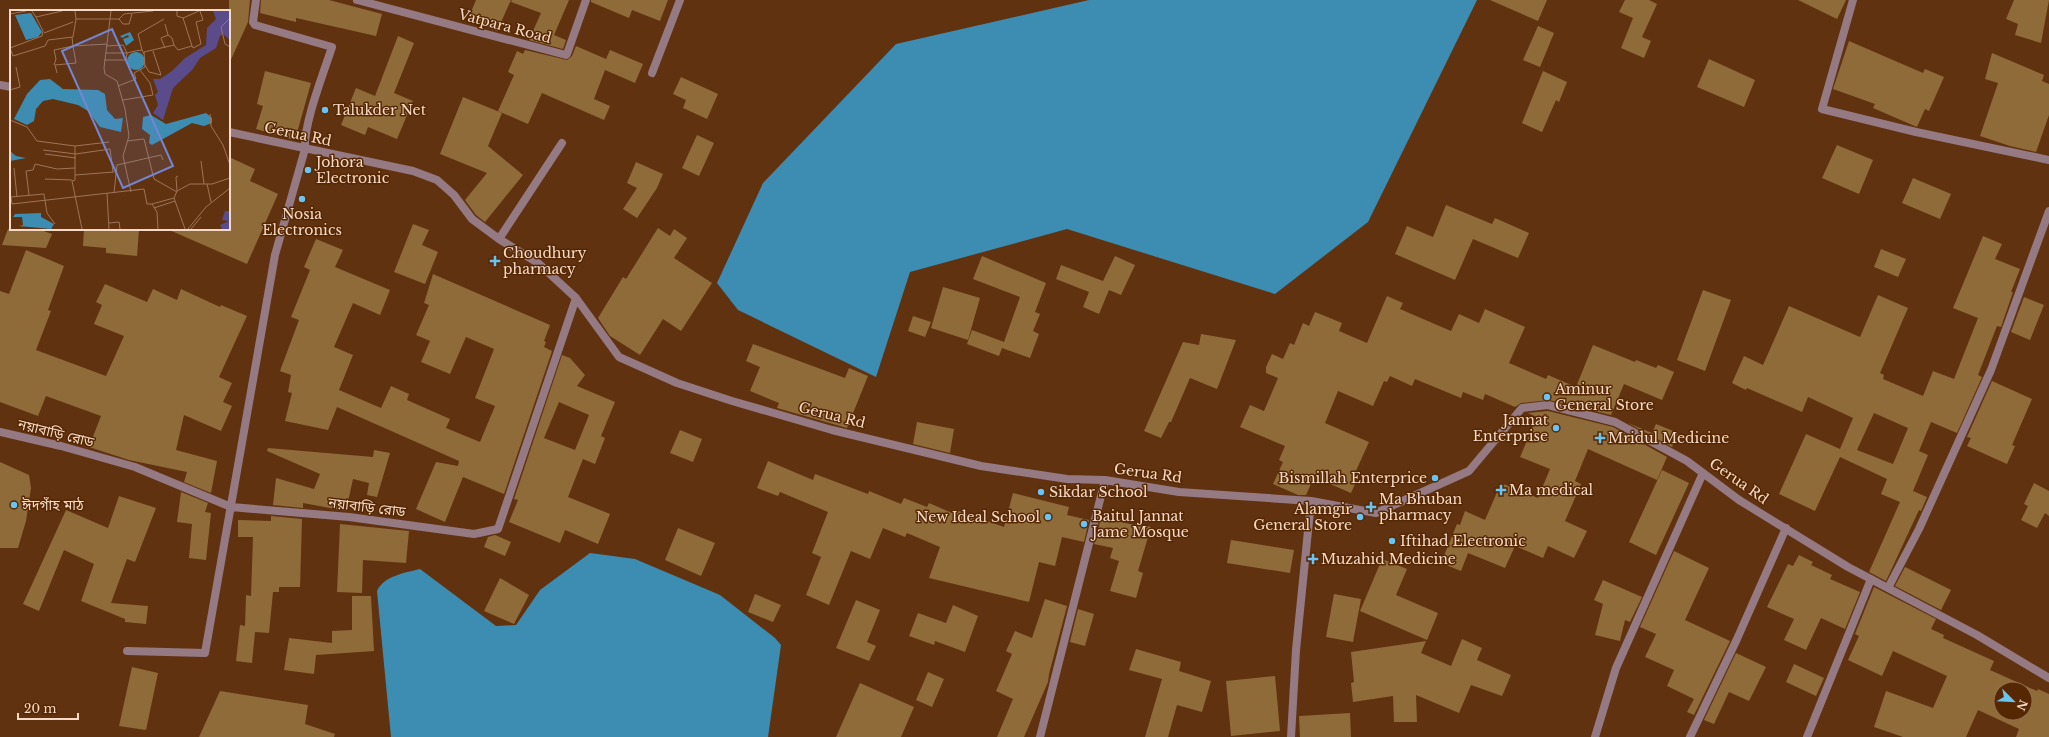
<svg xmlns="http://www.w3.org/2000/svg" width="2049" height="737" font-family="'Libre Baskerville','Noto Sans Bengali',serif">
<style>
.water{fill:#3d8cb2}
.building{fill:#8f6b3a;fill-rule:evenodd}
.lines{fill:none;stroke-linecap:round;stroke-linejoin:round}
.street{stroke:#957a84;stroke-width:8}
.poi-dot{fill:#6ac3f1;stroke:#552803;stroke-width:1.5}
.labels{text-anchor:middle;stroke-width:3;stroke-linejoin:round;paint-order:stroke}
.street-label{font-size:14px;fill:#f6d9c7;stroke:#552803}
.poi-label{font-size:14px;fill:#f6d9c7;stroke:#552803;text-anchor:start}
.inset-road{fill:none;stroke:#9d7559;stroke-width:1}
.view{fill:#7486d1;fill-opacity:0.15;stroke:#7486d1;stroke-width:2}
.inset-edge{fill:none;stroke:#f6d9c7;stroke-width:2}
</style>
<rect width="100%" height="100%" fill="#613210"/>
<path class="water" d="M1089,0H1477L1368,222L1275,294L1067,229L910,272L876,377L738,310L717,283L763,183L896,44Z
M590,553L635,559L720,595L775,638L781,645L768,737H391L377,591C384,576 404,573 420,569L496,626L516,625L540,590Z"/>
<path class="building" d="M229,0H250L248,22L229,64Z
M261,0H329L382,14L376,36L296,18V22L260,13Z
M476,0H511L497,31L468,19Z
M512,0H569L554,35L566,40L563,49L529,40L541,13L511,2Z
M591,0H668L660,21L632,10L629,18L591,2Z
M1490,0H1547L1538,21Z
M1625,0H1649L1657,4L1642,37L1651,41L1644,58L1621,48L1633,18L1619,12Z
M1798,0H1846L1837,19Z
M2014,0H2049L2041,43L2015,35L2018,24L2006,19Z
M1538,26L1554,33L1540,67L1523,60Z
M398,36L414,43L394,93L413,101L397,139L368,127L365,135L341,125L356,88L375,96Z
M1849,41L1923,73L1925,69L1944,77L1929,111L1925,109L1917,127L1873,108L1875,104L1833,89Z
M576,46L606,59L610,50L643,64L635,83L605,70L594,99L610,106L604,120L542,93L528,124L498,111L514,75L508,72L517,51L523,54L525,50L567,60L572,56Z
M1992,53L2044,75L2042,81L2049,84V115L2036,152L2010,146L1980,136L1998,83L1985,79Z
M1709,59L1755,80L1744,107L1697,87Z
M265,71L311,83L295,140L256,129L263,106L257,104Z
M1543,71L1567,82L1559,102L1556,100L1542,132L1522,123Z
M681,77L718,94L707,119L683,108L686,100L673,94Z
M463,97L502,113L488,146L523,175L485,222L476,215L465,200L487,173L440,154Z
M697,135L714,143L699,176L682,168Z
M1837,145L1873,160L1859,194L1822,178Z
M229,157L255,169L250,181L278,194L247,264L167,229H229Z
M636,162L663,174L657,188L637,218L623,209L637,188L627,183Z
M1913,178L1951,194L1940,219L1902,203Z
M1446,205L1492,224L1495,218L1529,233L1518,258L1473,239L1455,280L1395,254L1407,226L1433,237Z
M413,224L429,230L422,245L438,252L425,284L394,272Z
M658,228L670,236L674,229L687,238L674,258L712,283L681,331L663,319L640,355L610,336L598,318L623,277L626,279Z
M8,229H38L52,234L46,248L2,245Z
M84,229L139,230L137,256L106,253V248L83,246Z
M1983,236L2002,244L1995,259L2020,269L2011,292H2013L2001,327L1997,326L1978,375L1982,377L1957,433L1931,422L1919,451L1928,455L1913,491L1927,497L1921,511L1919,510L1886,581L1869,572L1900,502L1881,494L1887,479L1840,457L1815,511L1779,494L1806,434L1840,449L1853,418L1808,397L1802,412L1747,388L1746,390L1732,383L1744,356L1763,365L1789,306L1860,337L1878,295L1908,308L1880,373L1884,375L1883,379L1923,396L1933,371L1954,379L1978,318L1953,308ZM1874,413L1908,428L1893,464L1857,450Z
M316,239L343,250L335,267L390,290L380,315L353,303L334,347L353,355L339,390L381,408L391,386L409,394L407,400L450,419L446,428L480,442L495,406L475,398L494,349L466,337L450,374L421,362L430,341L416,335L429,305L424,303L433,274L550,325L544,341L546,342L544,347L552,351L504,494L463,477L445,522L416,509L436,462L458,466L459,461L337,407L328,430L285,421L292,393L288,392L291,375L280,371L299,320L291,317L310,270L304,267Z
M1881,249L1906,259L1898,277L1874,267Z
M26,250L64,266L48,310L51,311L36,350L106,376L124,336L94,324L102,305L96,302L105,284L147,302L153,289L177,300L181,289L220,307L221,305L247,316L219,377L232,383L223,402L232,406L221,431L184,415L176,450L217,461L211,493L184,482L187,472L129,460L89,447L101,416L46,396L38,416L0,402V291L9,294Z
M982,256L1046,283L1035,312L1040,314L1033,331L1039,334L1030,358L1002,348L999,356L967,344L972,330L1004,342L1020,297L973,279Z
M1115,256L1135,265L1121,295L1109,290L1099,314L1083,307L1089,292L1056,279L1061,265L1103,281Z
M943,287L980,298L968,340L931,328Z
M1703,290L1731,300L1705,371L1677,360Z
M1387,296L1403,303L1400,309L1451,331L1459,314L1479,323L1485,309L1525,327L1509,363L1546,379L1548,375L1576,387L1593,345L1635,362L1636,360L1656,368L1658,365L1674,372L1662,400L1624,384L1611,415L1549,400L1521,403L1515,407L1485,394L1483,400L1463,392L1461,398L1415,379L1412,386L1390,376L1387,382L1384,381L1373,406L1338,391L1325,423L1369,442L1355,473L1359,475L1351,493L1314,477L1306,495H1298L1273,484L1283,462L1279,460L1285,446L1240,427L1250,405L1264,411L1278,378L1266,373V367L1272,354L1283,359L1290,343L1294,345L1303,323L1309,326L1315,312L1342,323L1339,331L1367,343Z
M2024,297L2044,305L2030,340L2011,332Z
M913,316L931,322L925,337L908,331Z
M1201,334L1236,340L1217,389L1190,378L1171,422H1169L1161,438L1144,431L1183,342L1199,345Z
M753,344L845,378L849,368L868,376L847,428L777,408L779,403L750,391L760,367L746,361Z
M562,355L570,358L585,375L577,386L615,402L601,436L605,438L595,464L583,459L568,497L610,514L598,544L565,530L560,543L509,522L518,500L514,499ZM559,402L589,415L575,450L544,438Z
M1992,381L2032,399L2012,445L2015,446L2007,464L1967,446L1971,438L1967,437Z
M1548,411L1613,427L1667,457L1657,480L1588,449L1575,481L1581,484L1565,521L1587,531L1574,558L1548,546L1543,558L1515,546L1505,568L1468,553L1461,571L1441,563L1457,524L1460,525L1465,511L1485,520L1501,483L1538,498L1550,469L1520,457L1537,417L1528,413Z
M917,422L954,429L950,453L913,444Z
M1628,423L1652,433L1656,424L1678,433L1672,447Z
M680,430L702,439L693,462L670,453Z
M268,448L373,457L374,450L390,453L377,497L367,495L369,483L353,479L346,511L303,503V508L273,505L276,478L314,489L320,474L267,451Z
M768,461L813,480L815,474L868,494L869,491L901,504L904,498L927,507L929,503L952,513L953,509L1004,527L1013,493L1069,507L1067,515L1089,520L1084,542L1062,537L1055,566L1039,562L1029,602L929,578L940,547L907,533L905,537L883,528L870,559L851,551L829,605L806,595L821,557L812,553L828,512L780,492L778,496L757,488Z
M0,462L29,475L31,488L26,521L18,548H0Z
M1662,470L1689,483L1656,555L1629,542Z
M2034,483L2049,491V516L2045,513L2037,528L2021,520L2028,506L2024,504Z
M181,492L208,503L205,512L211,513L206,560L189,558L192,524L177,522Z
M119,496L156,508L135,562L127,559L111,603L148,606L146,624L125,622V619L81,601L94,564L64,550L39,611L23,604L66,510L108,528Z
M271,516L302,519L300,587H279V592H273L269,633L255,632L252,663L236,661L240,625L245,626L246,595L251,596L253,537H238V520L271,521Z
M1101,518L1135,525L1136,523L1151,527L1138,571L1143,573L1136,598L1110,591L1119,561L1110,558L1113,548L1094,544Z
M340,524L409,531L406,563L363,560L362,593L337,592Z
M678,528L715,543L701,576L665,560Z
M495,535L511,542L505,556L484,547L488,537Z
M1231,540L1294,550L1290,573L1227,563Z
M1674,551L1709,568L1685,620L1730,641L1694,715L1687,712L1694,699L1667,686L1674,670L1645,657L1656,634L1640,627Z
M1799,555L1813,562L1811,565L1832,575L1830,579L1860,592L1845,629L1821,618L1806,650L1784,640L1794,619L1767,607L1788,564L1793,566Z
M1382,559L1407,569L1396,595L1438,613L1427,640L1360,611Z
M1905,567L1951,590L1941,610L1895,586Z
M500,578L529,595L514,624L484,611Z
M1603,580L1642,597L1630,622L1625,620L1620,641L1595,635L1603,604L1594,600Z
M1874,587L1936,619L1931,629L1944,635L1943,638L1994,661L1990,670L2037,691L2038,689L2049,694V737H2016L2019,729L1978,710L1966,737H1903L1874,727L1886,691L1933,708L1947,676L1893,651L1882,676L1848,660L1859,636L1855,634ZM2001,689H2025V713H2001Z
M755,594L781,605L773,622L748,612Z
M1334,594L1361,599L1353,642L1326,637Z
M352,596H371L374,651L316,655L314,674L284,670L289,638L332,643V631L352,630Z
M1045,599L1067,606L1049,674L1048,682L1024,737H997L1013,699L996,691L1012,654L1006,651L1015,631L1032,638Z
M856,600L880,610L867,642L876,646L869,661L836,648Z
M953,605L978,616L965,652L935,641L934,645L909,636L918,613L946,623Z
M1078,609L1094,614L1085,646L1070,642Z
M1462,639L1482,648L1477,660L1511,675L1502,696L1471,685L1459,713L1416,695L1417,722H1394L1393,696L1353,702L1351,683L1354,682L1351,652L1426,641L1421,653L1451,666Z
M1136,649L1181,662L1179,671L1211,681L1202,712L1177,705L1168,737H1145L1162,679L1129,670Z
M1736,653L1766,667L1749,701L1729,692L1714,724L1704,720Z
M1794,664L1824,678L1816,696L1786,682Z
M132,667L158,673L146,730L119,726Z
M928,672L944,679L932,707L916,700Z
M1275,676L1280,731L1231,736L1226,681Z
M860,683L914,707L901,737H836Z
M220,691L308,705L305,724L335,734L334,737H199Z
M1350,713L1351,737H1300L1299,716Z"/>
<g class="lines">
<path class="street" d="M357,0L566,55L567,54L586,0
M1853,0L1822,109L1916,132L2049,160
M652,73L680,0
M0,85L11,87
M229,132L413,171L437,180L454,195L472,219L499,239L538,263L576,298L619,357L677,383L732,401L832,430L981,466L1067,479L1105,480L1179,492L1311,501L1376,513L1469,471L1522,408L1548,405L1615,422L1687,461L1739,500L1848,567L1977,635L2049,678
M499,239L562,143
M0,432L61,446L135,467L231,507L349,517L474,534L498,529L576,298
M1888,588L1919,529L1991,370L2049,211
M127,651L205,653L275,255L305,149C303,125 324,72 332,47L255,25L253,22L256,0
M1040,737L1105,480
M1291,737L1296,650L1311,501
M1595,737L1616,668L1703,473
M1690,737L1737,639L1786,528
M1807,737L1871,579"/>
</g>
<g class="poi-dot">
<circle cx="325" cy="110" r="4"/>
<circle cx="308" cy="170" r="4"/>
<circle cx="302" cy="199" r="4"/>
<path d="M493 255h4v4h4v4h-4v4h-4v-4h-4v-4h4z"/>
<circle cx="1547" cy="397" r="4"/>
<circle cx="1556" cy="428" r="4"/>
<path d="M1598 432h4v4h4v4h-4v4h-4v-4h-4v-4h4z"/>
<circle cx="1435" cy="478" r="4"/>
<path d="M1499 484h4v4h4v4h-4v4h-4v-4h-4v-4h4z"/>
<circle cx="1041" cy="492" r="4"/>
<circle cx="14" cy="505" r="4"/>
<path d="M1369 501h4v4h4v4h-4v4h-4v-4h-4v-4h4z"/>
<circle cx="1048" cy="517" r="4"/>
<circle cx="1360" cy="517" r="4"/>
<circle cx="1084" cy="524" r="4"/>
<circle cx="1392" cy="541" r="4"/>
<path d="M1311 553h4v4h4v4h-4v4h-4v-4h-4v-4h4z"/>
</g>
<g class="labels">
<g class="street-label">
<text transform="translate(505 26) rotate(15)" y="5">Vatpara Road</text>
<text transform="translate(298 134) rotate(12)" y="5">Gerua Rd</text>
<text transform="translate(832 415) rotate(14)" y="5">Gerua Rd</text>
<text transform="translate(56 433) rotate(14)" y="5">নয়াবাড়ি রোড</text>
<text transform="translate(1148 473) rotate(8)" y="5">Gerua Rd</text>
<text transform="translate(1739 481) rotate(35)" y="5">Gerua Rd</text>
<text transform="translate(367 507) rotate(7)" y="5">নয়াবাড়ি রোড</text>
</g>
<g class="poi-label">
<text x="333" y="115">Talukder Net</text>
<text x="316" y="167">Johora<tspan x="316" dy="16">Electronic</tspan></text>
<text x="302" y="219" text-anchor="middle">Nosia<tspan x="302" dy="16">Electronics</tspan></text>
<text x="503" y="258">Choudhury<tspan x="503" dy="16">pharmacy</tspan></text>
<text x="1555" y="394">Aminur<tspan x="1555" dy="16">General Store</tspan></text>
<text x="1548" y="425" text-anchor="end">Jannat<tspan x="1548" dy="16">Enterprise</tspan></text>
<text x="1608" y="443">Mridul Medicine</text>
<text x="1427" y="483" text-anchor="end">Bismillah Enterprice</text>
<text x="1509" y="495">Ma medical</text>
<text x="1049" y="497">Sikdar School</text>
<text x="1379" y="504">Ma Bhuban<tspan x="1379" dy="16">pharmacy</tspan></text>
<text x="22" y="510">ঈদগাঁহ মাঠ</text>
<text x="1352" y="514" text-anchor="end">Alamgir<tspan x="1352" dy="16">General Store</tspan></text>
<text x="1092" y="521">Baitul Jannat<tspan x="1092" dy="16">Jame Mosque</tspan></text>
<text x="1040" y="522" text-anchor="end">New Ideal School</text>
<text x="1400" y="546">Iftihad Electronic</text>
<text x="1321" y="564">Muzahid Medicine</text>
</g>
</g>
<g transform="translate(10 10)">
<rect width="220" height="220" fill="#613210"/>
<path d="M203,1H220V30L213,24L210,26L206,38L190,48L182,60L163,78L153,110L143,103L148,95L145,85L148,82L143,69H150L162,61L175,48L196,35L197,18L206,9ZM215,201H220V219H212L210,215L219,211L212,210Z" fill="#5a4b8a"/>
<path d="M21,3L32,22L28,27L16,30L5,5ZM120,22L124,30L116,36L113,29L119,27L118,25L112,28L110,26ZM117 51a9 9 0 1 1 18 0a9 9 0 1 1-18 0ZM40,69L53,79L88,80L95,84L97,100L105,109L113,108L111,122L90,117L78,101L68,95L43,89L33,91L26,99L24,111L17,115L4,109L17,84L30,70ZM196,103L202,108V113L194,116L182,113L142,135L139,133L140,125L132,119L133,107L141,105L156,114ZM0,141L6,146L16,148L0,151ZM31,203V207L44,214L41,219L9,216L13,215L12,207H3L5,204Z" fill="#3d8cb2"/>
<path class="inset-road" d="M22,1L26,7L52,1M65,1L66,9H109L114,4L143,1M101,1L94,58L95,64L107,71L115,99L119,126L113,146L121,182M0,4L16,1M173,8L189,1M220,8L211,17L215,34L220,37M109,9L113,14H119L122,4M155,14L158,25L151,28L155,38M34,23L63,12M158,25L162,28L164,35M182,36L183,38L191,34L186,12L193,10L190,1M0,38L3,46L35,36L38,30L63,27L66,9M0,38L32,26L33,21L26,7M132,40L128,24L154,9M96,43H117L113,35L96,36M94,50H116L117,43L125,41L132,40L134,44M44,55L46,49L44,40L63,36L62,27M135,55L139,62L151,65L143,41M47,63L45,55L66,53L63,36L97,34M108,76L126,69L124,63L135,57L134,42L164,35L168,40L182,36L173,8L167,6V1M0,80L10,77L6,57M113,90L143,85L140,73L130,60M200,104L201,116L213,135L220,155M0,110L17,117L27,131L65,136L99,132M117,131L134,129L144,169L167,182M65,136V170L62,171L72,219M33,140L66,144L100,139L103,162M35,144L66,148M191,151L194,174M4,158L7,187M65,165L104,162M35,169L62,170M197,174L201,192M167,181L166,167L168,166M97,183L99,219M104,183L107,155L151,145L153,150M19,185L16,161L23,160L25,154L47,159L65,158M1,187L2,194L134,179L137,194H142L147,202L148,219M1,187L34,184L37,203L45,214M164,188L167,181L180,174H202L220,168M164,188L175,219M142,194L164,188M144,198L165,191M99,213L109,212L110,219M178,219L196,197L220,178M181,219L191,207"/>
<path class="view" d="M102,19L163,156L113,178L52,41Z"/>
<rect width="220" height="220" class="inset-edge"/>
</g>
<g transform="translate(2013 701) rotate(114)"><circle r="19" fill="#552803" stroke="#956f51"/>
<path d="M0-3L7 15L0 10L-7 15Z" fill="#6ac3f1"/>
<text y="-6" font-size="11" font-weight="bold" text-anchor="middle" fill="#f6d9c7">N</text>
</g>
<path d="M18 713v6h60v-6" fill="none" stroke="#f6d9c7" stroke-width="2"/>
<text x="24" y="713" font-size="12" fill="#f6d9c7" stroke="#552803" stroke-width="3" paint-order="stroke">20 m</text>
</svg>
